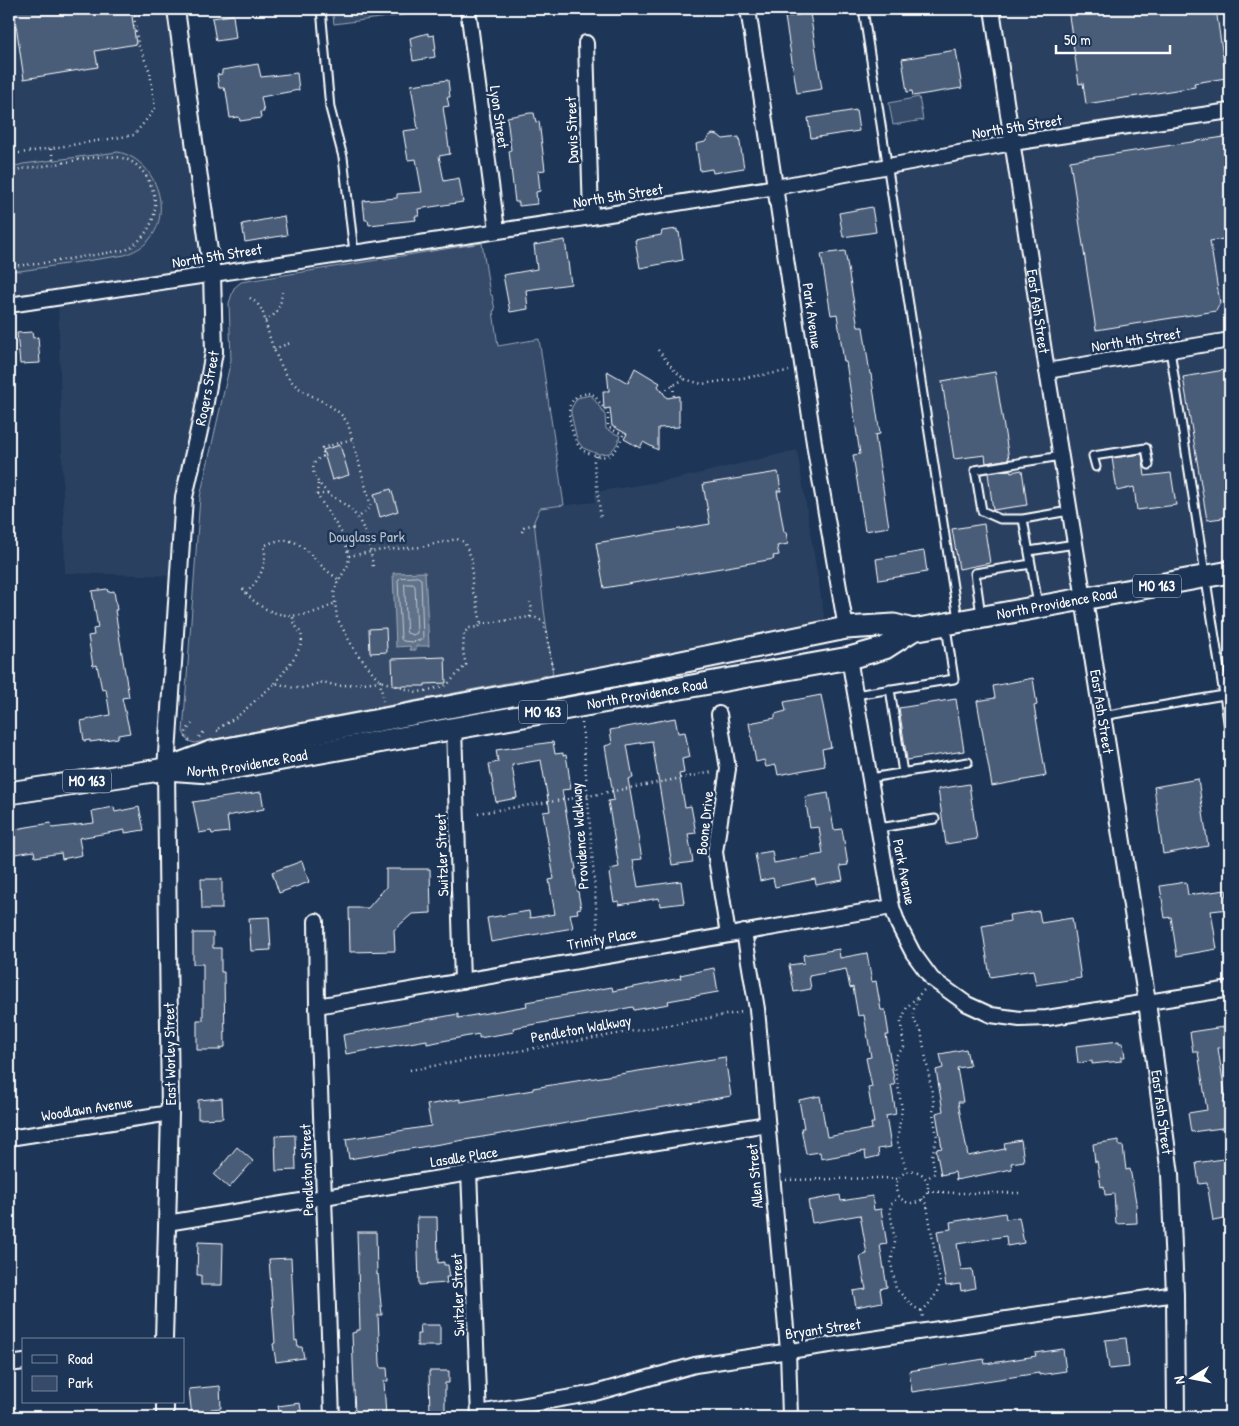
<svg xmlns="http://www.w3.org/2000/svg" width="1239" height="1426" font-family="'Patrick Hand',sans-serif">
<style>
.built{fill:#2a4161}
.green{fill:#364b69;stroke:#9aa5b4}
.water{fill:#617289;stroke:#a0aab8}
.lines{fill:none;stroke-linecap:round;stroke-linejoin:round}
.shore{stroke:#c0c7d0;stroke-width:1}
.building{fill:#4a5d79;stroke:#fff}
.service-casing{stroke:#fff;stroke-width:11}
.minor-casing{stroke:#fff;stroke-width:18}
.tertiary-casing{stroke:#fff;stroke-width:20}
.primary-casing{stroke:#fff;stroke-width:25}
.path{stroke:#fff;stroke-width:2.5;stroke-dasharray:1 4;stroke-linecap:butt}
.service{stroke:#1d3557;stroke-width:7}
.minor{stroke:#1d3557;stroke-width:14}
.tertiary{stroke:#1d3557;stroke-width:16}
.primary{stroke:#1d3557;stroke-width:21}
.labels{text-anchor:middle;stroke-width:5;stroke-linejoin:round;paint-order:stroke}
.shield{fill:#1d3557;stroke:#bbc2cd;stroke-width:1}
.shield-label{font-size:14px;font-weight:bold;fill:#fff}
.street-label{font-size:15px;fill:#fff;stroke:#1d3557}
.park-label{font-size:15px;fill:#b9c0ca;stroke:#1d3557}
</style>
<rect width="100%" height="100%" fill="#1d3557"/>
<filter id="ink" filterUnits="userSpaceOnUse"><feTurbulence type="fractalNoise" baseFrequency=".02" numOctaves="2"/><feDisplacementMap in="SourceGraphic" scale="10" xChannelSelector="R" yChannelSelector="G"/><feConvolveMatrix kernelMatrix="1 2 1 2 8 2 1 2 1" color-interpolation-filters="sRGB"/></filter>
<g filter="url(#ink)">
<path class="built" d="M9,9H176L214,352L179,576L65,573L58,297L9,303Z
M992,9H1230V572L958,622L886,168L1012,143Z
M797,450L829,646L557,696L544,609L534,521L540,508L595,502V492L676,479Z"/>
<path class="green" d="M332,9H426V12L334,24Z
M919,97L923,120L893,125L889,103Z
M118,152C155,159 174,211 149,240C142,248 134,251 125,255L20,271L9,270V168L23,164Z
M482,243L490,294L492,295L495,310L493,311L498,346L539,339L564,505L540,508L534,521L544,609L553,674L195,743L188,741L183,732L200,497L231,360L229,303L234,288L241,282Z
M590,395L592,396L605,415L606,429L620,436L617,444L610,453L598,454L583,448L577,440L571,413V409L577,398Z"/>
<path class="water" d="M425,572L429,646H416V650H410V646L396,647L393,573Z"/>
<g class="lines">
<path class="shore" d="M418,577L421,579L423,639L413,642L403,641L401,639L398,580L400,578Z
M405,584H413L415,586L417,633L413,635L407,633Z"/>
</g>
<path class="building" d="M31,9H89L90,13L118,9H131L136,44L95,51L98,67L24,79L14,11Z
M1068,9H1216L1226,78L1194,83L1195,87L1086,104L1083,83L1079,84Z
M810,13L822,89L797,93L785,17Z
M233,15L236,38L216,41L212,18Z
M428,33V36L434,35L436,49L434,50L435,57L413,61L410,38Z
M956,50L962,88L913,96L912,91L907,92L902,59Z
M258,64L261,77L297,73L299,90L261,97L264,112H260L261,118L240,121L239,117L230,118L226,91H225L224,88H219L217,75L222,74V70Z
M448,80L450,97H447L449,106L443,107L450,154L439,156L444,181L459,178L463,202L418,209L419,216H415L416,220L369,225L368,220H365L363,201L397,198V194L422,192L416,159L408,160L403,131L418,129L411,85Z
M856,110L859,131L811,138L808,118Z
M530,113H534L536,122L539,121L545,170L538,171L540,191L536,192L537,204L519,206V202H515L509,151L511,150L507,117Z
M713,134L718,135L723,139L739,137L744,168L713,173L712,169L700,171L696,144L705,142L709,136Z
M1230,136V238L1210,241L1220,303L1216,311L1096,330L1070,161Z
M872,207L876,232L843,237L839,213Z
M284,216L287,235L245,242L242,224Z
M677,229V232H679L683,260L640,268L635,240L661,235L662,231Z
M565,240L571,284L526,290L528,309L510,312L503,275L537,269L534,245Z
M845,251L858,327H863L870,374H871L880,434L875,435L889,527L865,531L853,455L860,454L846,362H844L837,314L831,315L821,254Z
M32,332L33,338L38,337L40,363L20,364L17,333Z
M635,368L660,383L658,386L667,398L679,396V427L658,428V450L643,442L640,448L624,439L627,434L612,426L610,408L604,409L603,391H609L607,371L628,383Z
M1230,369V517L1207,520L1183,377Z
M995,372L1009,459L986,463L985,455L954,459L942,381Z
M340,445L349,475L332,480L323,450Z
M1142,454L1145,476L1171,473L1176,505L1137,510L1134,487L1117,491L1112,458Z
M1010,470L1011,472L1022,470L1027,505L993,510L988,473Z
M778,472L781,491H777L784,532H786L788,544L777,546L779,555L773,556L774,559L604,588L596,543L710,524L703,484Z
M391,489L398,511L380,517L374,494Z
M984,524L990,563L959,569L952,529Z
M924,551L927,572L879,580L876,559Z
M107,589L108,592L114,591L117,610H115L129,697L122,698L130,733L118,735V738L90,742V740L84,741L81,721L110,715L106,689L102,690L97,665L93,666L88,636L94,635L93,629L98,628L92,591Z
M386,628L387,652L370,653L369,629Z
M445,657L446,683L425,684V686H393L392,659Z
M1033,678L1037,705L1034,706L1046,776L992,786L977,701L995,698L993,686Z
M821,695L831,747L822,749L825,766L778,775L776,765L766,767L764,760L756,762L749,723L775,718V714L786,711L784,702Z
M956,699L964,751L907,760L899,708Z
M675,718L678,733L685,732L690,757L682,759L684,773L679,774L685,807L691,806L696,833L688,834L693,862L672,865L652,741L627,745L633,778L628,779L642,859L633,860L638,887L681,881L684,903L660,906L659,898L619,905V901L614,902L609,874L611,873L610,869L619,867L608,801L614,800L605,746L612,744L610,730Z
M553,742L555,754L563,753V756L566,755L568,767L571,789L562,790L576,869L574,870L581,908L577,909L578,913L570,914L573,928L491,942L487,918L529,911L530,918L555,914L549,880L554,879L543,812L550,811L541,760L512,765L517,798L496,802L489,764L498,762L496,750Z
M1198,779L1208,846L1163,854L1154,787Z
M969,784L977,839L946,844L938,789Z
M261,792L264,809L227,816L229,832L212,834L211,831L199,833L193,802Z
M828,793L834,830L842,829L848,865L840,866L843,880L816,885L815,879L775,887L773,878L760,881L755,854L772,851L774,863L823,854L819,827L810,828L805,797Z
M114,807L115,812L139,807L144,830L125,833V830L79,838L82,855L62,859L61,853L35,857L34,851L9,855V830L51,823L52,828L94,823L92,811Z
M302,861L309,882L279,893L272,872Z
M386,869H430L431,913L412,914L394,930L395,951L350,952L349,908H368L386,887Z
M201,879H222V909H202Z
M1186,882L1188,895L1226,890L1229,909L1211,911L1217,949L1177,956L1171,917L1165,918L1160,886Z
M1039,911L1041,923L1072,918L1081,978L1036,985L1033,970L990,977L982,926L1010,921L1009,915Z
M269,917L271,950L251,951L249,918Z
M193,933H213V948H221V972H224L225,1047L220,1048V1050H197V1020H203V964H193Z
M839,949L840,958L867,953L872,982L876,981L881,1010H885L889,1035H886L895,1085H891L896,1114L886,1116L891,1147L878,1149L879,1156L866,1159L865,1151L821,1159L820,1152L806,1154L801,1128H804L799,1100L820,1096L827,1137L872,1129L871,1123H874L868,1088L872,1087L866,1058L871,1057L864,1015L858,1016L853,987L850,988L846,969L809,976L811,989L794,992L789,965L804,963L803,955Z
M714,968L718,992L668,1001L669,1004L634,1010L633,1007L513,1028L514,1032L479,1038V1034L427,1044V1040L346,1054L343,1035L458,1014V1018L527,1006L526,1002L612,987L613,991L681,978L680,975Z
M1230,1026V1047L1218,1048L1230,1127L1191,1132L1188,1113L1207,1110L1198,1052H1193L1190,1032Z
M1119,1041V1043H1123L1125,1057H1121V1061L1092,1064V1061L1078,1063L1076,1046Z
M966,1049L970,1066L957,1068L963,1102H958L968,1156L1005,1149L1004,1143L1021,1140L1024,1161L1011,1163L1012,1169L956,1180L955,1172L941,1175L936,1149L942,1148L936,1113L943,1111L936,1070L943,1068L940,1054Z
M725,1057L731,1096L349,1159L346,1139L431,1126L427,1105L460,1099V1102L533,1090V1088Z
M222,1098L223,1118L198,1119V1100Z
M295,1135L296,1170L276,1171L275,1136Z
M1119,1140V1146H1123L1126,1170L1130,1169L1136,1202L1137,1223L1116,1224L1114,1194L1105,1195L1104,1186L1101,1187L1097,1161L1095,1162L1093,1144Z
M237,1147L253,1161L229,1188L214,1175Z
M1230,1158V1218L1213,1221L1207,1183L1199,1184L1196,1163Z
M840,1195L841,1201L872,1196L874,1210L881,1209L887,1244L880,1245L887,1287L880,1289L882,1302L856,1307L853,1291L866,1289L860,1256L867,1254L860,1215L812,1223L808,1201Z
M1005,1213L1006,1219L1019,1217L1024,1243L1007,1246L1006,1236L957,1244L961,1270L972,1269L975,1288L961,1291L960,1284L946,1286L937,1231L951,1229L950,1222Z
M417,1217H437L438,1263L444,1262V1265H448L450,1277H446L447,1283L419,1285Z
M357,1232H376L377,1275L378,1274L382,1315H378L380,1363L381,1368H387L388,1381H384L386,1417H359V1414L355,1415L352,1333L356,1332V1330H360Z
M198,1242L223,1243L222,1285H201V1275H197Z
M291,1258L295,1341L297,1340L298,1347H302L304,1358L276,1362L273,1344L275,1343L269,1259Z
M420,1325H440V1346H417V1334H421Z
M1126,1338L1129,1367L1109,1369L1105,1340Z
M1063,1349L1066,1371L1039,1375V1373L912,1392L909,1371L984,1359L985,1364L1036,1356L1035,1353Z
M429,1371H449V1383H445V1417H430Z
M220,1386L221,1408L211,1409L212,1417H192L189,1389Z
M300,1403L302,1417H280L278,1406Z"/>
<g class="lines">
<g class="service-casing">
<path id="service" d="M321,9L330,108L343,157L354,252
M863,9L958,619
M1170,350L1224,695
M1096,467L1093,456L1146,448L1149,465
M1023,519H1000L982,511L975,470L1061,456
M1029,551L1075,544
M1031,564L1023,519L1069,511
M981,615L975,573L1031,564L1038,605
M890,689L903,773
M855,695L954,679L946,627
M1102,716L1224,695L1230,735
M870,778L968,762
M879,828L935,819"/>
</g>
<g class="minor-casing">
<g id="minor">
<path d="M468,9L497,230"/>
<path d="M748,9L816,456L846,628"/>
<path id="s1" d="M992,9L1047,371L1084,599"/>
<path d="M586,43L591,217"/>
<path d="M9,305L591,217L776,187L1012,143L1230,111"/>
<path d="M1047,371L1230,340"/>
<path d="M849,658L892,907L898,924L913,953L932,979L967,1004L991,1015L1020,1019L1047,1018L1230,989"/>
<path d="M719,714L728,769L715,852L728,935"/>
<path d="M454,727L462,981"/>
<path d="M316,921L317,1006L332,1417"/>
<path d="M744,932L757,1009L788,1350L790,1417"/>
<path d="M317,1006L892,907"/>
<path d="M9,1138L170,1113"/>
<path d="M469,1172L479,1417"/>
<path d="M167,1223L767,1124"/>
<path d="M9,1364L24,1362"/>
<path d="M479,1413L595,1393L695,1365L1175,1294"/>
</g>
</g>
<g class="tertiary-casing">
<g id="tertiary">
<path id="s2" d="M1084,599L1147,1002L1170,1174L1175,1294L1176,1417"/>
<path id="s3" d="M164,1340L170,1113L166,769L184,497L203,413L214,352L212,273L176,9"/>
<path d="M165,1402V1417"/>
</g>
</g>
<g class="primary-casing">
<g id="primary">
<path id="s4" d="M166,769L209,772L849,658L885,648L913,630L1230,572"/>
<path d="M9,793L166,769L211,752L623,674L846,628L894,625L913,630"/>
</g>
</g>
<path class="path" d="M12,9L13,17H15
M134,16L160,12
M9,83L12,94L9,108
M51,149L54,164
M9,153H21L134,135L155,109L150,72L138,44L133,9
M9,172C22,168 36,167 50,165C71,162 102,153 122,158C132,160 140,167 146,176C164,204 154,234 126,250L37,264L9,266
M250,298C253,300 257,303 259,306C265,313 265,323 268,331C272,346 278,361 286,374C301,399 333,398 348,424L371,506L358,518
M265,321C278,314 281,306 282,292
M274,349L293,342
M658,350L675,371L684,379L702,384L789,371
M673,385L674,397
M662,392L684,379
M588,393L594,395L608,414V427L623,435C616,452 611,461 592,454C586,452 582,451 579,446C573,439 567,414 570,405C572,401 574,399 577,396Z
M596,456L594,461L601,520
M318,484L317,495L343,535L349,556L348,565L336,585L334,594L337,618L355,651L380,681L416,692L425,691L447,685L466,665L463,652L464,633L469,628L479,627L481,624L476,597L472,591V559L464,542L457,539L421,547L382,550L349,556
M328,493C317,483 303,464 324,456L322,448L352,439
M317,495L328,493C336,499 347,505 353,512C366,527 371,549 373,567
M522,532L524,527L535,524
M243,589L246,593C259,581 268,564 264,546C294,530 304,549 324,568C328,572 334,576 339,580
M246,593C270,621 304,621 335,603
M530,617L532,609L530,602
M481,624L530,617L536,618L544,622L553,670
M275,683C283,673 302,651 302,638C301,629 293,627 293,616
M582,723L599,944
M218,731L216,730L238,716L275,683L294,688H303L323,682L338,686L380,681L383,701
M199,737L204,732
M190,740L186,738V731L192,724
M478,813L588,796L713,772
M918,999C911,1012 912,1020 921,1031L934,1104L933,1113L937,1137L932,1156L935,1173L926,1179
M410,1070L743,1012
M896 1187a16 16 0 1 1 32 0a16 16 0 1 1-32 0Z
M907,1172L897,1141L902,1109L894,1063L897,1055L904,1047L901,1022L907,1007L924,990
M786,1180L881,1178L898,1179
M928,1191L955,1193H1021
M899,1196L891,1204L890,1210L895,1242L891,1263L896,1289L914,1307L922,1311
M922,1199L927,1205L940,1283C937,1295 931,1302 922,1311L923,1318"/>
<use href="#service" class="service"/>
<use href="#minor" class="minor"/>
<use href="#tertiary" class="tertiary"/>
<use href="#primary" class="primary"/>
</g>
</g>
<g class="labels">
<g class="shield">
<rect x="1133" y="574.5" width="48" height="23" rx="4"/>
<rect x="519" y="700.5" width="48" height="23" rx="4"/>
<rect x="63" y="769.5" width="48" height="23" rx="4"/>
</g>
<g class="shield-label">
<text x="1157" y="591">MO 163</text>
<text x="543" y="717">MO 163</text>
<text x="87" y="786">MO 163</text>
</g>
<g class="street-label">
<text transform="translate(499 117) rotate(82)" y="5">Lyon Street</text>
<text transform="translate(1017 127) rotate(-9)" y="5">North 5th Street</text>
<text transform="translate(572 130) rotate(-92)" y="5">Davis Street</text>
<text transform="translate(618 196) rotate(-9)" y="5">North 5th Street</text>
<text transform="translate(217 256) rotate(-9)" y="5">North 5th Street</text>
<text dy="5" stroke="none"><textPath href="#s1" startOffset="306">East Ash Street</textPath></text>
<text transform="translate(812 316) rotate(82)" y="5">Park Avenue</text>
<text transform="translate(1136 340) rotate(-9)" y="5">North 4th Street</text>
<text dy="5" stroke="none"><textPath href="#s3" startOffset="955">Rogers Street</textPath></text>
<text dy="5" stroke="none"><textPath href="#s4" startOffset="910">North Providence Road</textPath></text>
<text dy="5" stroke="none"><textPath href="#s4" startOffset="488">North Providence Road</textPath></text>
<text dy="5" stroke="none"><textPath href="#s2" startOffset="114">East Ash Street</textPath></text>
<text dy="5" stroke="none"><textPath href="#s4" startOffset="82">North Providence Road</textPath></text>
<text transform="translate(705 823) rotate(-84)" y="5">Boone Drive</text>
<text transform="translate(580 836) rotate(-94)" y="5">Providence Walkway</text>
<text transform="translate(442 855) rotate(-92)" y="5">Switzler Street</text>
<text transform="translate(904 872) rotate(79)" y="5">Park Avenue</text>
<text transform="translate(602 939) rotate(-10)" y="5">Trinity Place</text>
<text transform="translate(581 1029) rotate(-10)" y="5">Pendleton Walkway</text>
<text transform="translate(170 1054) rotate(-91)" y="5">East Worley Street</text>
<text transform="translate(87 1109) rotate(-9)" y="5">Woodlawn Avenue</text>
<text dy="5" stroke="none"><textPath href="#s2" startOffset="519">East Ash Street</textPath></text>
<text transform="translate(464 1157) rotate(-9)" y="5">Lasalle Place</text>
<text transform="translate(307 1170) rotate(-92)" y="5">Pendleton Street</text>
<text transform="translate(755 1176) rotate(-95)" y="5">Allen Street</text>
<text transform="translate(458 1295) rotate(-92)" y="5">Switzler Street</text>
<text transform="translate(823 1329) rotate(-8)" y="5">Bryant Street</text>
</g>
<g class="park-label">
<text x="367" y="542">Douglass Park</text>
</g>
</g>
<rect width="1239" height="1426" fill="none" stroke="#1d3557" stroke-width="30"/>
<rect x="15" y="15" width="1209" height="1396" fill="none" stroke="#fff" stroke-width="2" filter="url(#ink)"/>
<rect x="22" y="1338" width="162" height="65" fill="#1d3557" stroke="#77869a"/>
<rect x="32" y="1355" width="25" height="8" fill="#1d3557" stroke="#77869a"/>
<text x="68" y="1364" font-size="15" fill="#ffffff">Road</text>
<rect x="32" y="1376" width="25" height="15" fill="#364b69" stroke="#77869a"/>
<text x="68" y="1388" font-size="15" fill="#ffffff">Park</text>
<g transform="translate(1192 1378) rotate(260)" stroke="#1d3557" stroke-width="4" paint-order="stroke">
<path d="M0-4L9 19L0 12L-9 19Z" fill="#ffffff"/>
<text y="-8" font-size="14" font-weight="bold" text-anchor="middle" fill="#ffffff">N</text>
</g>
<path d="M1056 45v8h114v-8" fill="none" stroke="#ffffff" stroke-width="2.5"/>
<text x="1064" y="45" font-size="15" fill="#ffffff" stroke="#1d3557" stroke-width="4" paint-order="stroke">50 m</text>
</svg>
